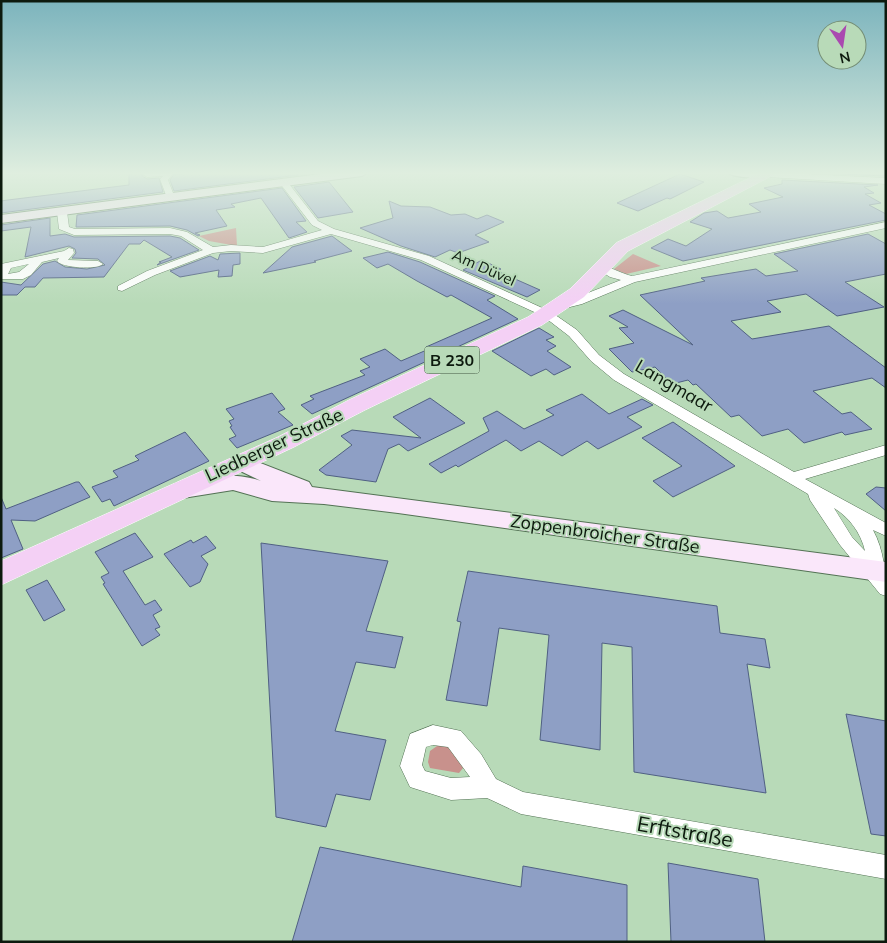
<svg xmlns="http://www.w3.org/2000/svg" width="887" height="943" font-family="Mulish,sans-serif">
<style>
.green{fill:#c8918c}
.building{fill:#8e9fc5;stroke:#506083}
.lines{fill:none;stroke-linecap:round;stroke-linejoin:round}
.street-casing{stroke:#537254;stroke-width:1}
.secondary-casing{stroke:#537254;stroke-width:2}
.primary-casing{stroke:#fff;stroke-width:1}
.street{fill:#fff;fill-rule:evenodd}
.secondary{fill:#fae7fa;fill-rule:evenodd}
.primary{fill:#f4d0f5;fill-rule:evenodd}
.labels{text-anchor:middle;stroke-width:4;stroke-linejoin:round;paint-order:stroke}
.far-street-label{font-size:15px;fill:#0d1a0e;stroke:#b8dab8}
.shield{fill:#b8dab8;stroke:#405441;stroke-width:1}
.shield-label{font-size:16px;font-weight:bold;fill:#0d1a0e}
.street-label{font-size:18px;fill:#0d1a0e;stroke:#b8dab8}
.near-street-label{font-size:21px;fill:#0d1a0e;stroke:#b8dab8}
</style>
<rect width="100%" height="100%" fill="#b8dab8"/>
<path class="green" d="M236,228L237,246L209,241L199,236Z
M633,254L661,266L626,274L614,269Z
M444,745C452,749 461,759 463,768L459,773L430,768L428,762L430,751L437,746Z"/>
<path class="building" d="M133,172H142V176L147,179L159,178L163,192L1,213V201L8,200L129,185V174H133Z
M181,172H298V175L174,191L170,180L174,174H182Z
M795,172H886V176Z
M680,174L704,182L670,199L667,198L638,211L617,203Z
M782,180L878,185L864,187L874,193L865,194L881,203L869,205L886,214V220L683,261L651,248L668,239L686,246L712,229L690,222L704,213L717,211L728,218L761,212L749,204L783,197L764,188L782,184Z
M329,182L353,212L318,218L294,187Z
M282,188L306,221L296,222L307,232L289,238L261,198L231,204L235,207L216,210L227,226L195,233L200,235L198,236L187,230L170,226L76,227L77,215Z
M389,201L401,206L430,207L451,215L465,214L477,219L487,215L504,222L475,235L489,242L458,253L450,250L435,257L401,246L360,228L393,218Z
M50,218V236L65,234L74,237L170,236L180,238L199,250L157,265L161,262H159L172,257L144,240L140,244H129L104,277L43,278L35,287H25L17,295H1V282L21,285L43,264L55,261L65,267L87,269L105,265L98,259L72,258L76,253L75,249L69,246L25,257L31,227L1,231V225Z
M868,234L886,244V274L845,282L884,307L837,316L806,294L767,301L781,312L731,321L752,339L829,326L886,368V388L872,378L813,391L842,414L851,412L872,429L845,435L842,432L804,443L788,429L762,436L739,415L731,417L696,384L693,385L688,380L672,384L655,367L632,372L609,349L634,343L619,328L628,327L609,316L623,310L693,345L640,295L705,281L701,278L756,269L766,276L798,271L774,254Z
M332,236L352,251L314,261L316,262L263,273L292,247Z
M388,252L420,262L495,296L487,300L518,319L312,414L301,405L314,399L310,396L365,375L360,371L370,367L360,359L385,349L401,361L429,349L426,347L492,318L451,295L447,297L417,281L388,264L377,268L363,258Z
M240,253V264L233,265L232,276L218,277L219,270L180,277L170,271L210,256L218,260L220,254Z
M482,260L501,269L497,271L540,290L527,297L463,270Z
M539,328L554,337L546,340L556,346L547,351L571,367L554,375L546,369L531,376L492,351Z
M272,393L285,409L278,412L293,425L237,448L229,439L236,436L230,427L232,426L229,421L234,419L226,409Z
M582,394L609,414L642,399L653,405L627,417L642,427L598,449L587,441L562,456L539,441L521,451L506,440L458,467L456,465L441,473L429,464L489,431L483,418L497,411L524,429L554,415L546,410Z
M430,398L465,423L408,451L399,444L388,449L376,482L326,475L319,470L352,445L341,436L352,430L421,438L393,417Z
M673,422L713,450L735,466L673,497L653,481L682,466L642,438Z
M185,432L209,461L114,506L110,499L102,502L92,487L118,477L113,471L139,460L135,456Z
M76,482H79L90,497L35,521L11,520L23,549L1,558V497L6,509Z
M876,487L886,488V511L866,494Z
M135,533L153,557L123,571L145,605L155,600L162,610L153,615L160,627L155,629L160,635L142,646L103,584L105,583L101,577L109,573L95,552Z
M206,536L216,548L201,556L208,564L200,582L190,587L164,554L191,540L193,543Z
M261,543L388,561L366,631L403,637L395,668L356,662L335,731L386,740L370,800L336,794L326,827L276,817Z
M468,571L717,606L720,633L765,639L770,668L747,664L766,793L634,772L632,647L602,643L600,750L540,740L549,635L499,628L487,706L446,700L461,622L457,621Z
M47,580L65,610L44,621L26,590Z
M846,714L886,721V836L871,834Z
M320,847L521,887L523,866L627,885V942H292Z
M668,863L758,879L765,942H671Z"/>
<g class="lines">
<g class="street-casing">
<path id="street" d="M144,172H174L168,180L175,198L174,200L167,198L160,179L163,176L147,177L143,174Z
M764,172L886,178V184L767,177L763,174Z
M283,179L286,180L318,221L334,229L429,256L551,312L577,330L599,355L624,374L794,472L886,445V455L805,479L886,523V536L873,530C884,550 886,574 886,596L880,594L840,545L810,500L808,494L614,380L591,361L569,336L543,316L421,260L331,234L263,253L231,251L213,253L155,275L122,291L118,290V286L147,271L203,250L181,236L170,234L74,235L59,229L57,212L62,209L67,212L69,227L75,229L170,228L187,232L213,247L231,245L263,247L322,230L312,225L279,182ZM834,508C849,517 861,533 865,551L852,537Z
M886,222V228L635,282L582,304L558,310L552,307L621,280L610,277L597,269V265C605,264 622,274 632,276Z
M69,248L73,249L74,253L68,260L98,261L103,264C97,270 62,268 57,261L59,258L42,262L31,275L23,279H1V264L64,251ZM29,264L19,272L8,274L11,268Z
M433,725L461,731L481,754L496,779L523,792L886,855V879L521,814L487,798L451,800L410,787L400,766L410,734ZM433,745L448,747L470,777L451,778L425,771L422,765L426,747Z"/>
</g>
<g class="secondary-casing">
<path id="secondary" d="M336,172H368L362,176L1,223V215Z
M727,172H772L773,174C768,180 732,178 727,172Z
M240,455L309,482L312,487L886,562V582L398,513L324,504L272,501L233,490L183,498L175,496L171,490L175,484C203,476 234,471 261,481L232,467L229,462L232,457Z"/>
</g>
<g class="primary-casing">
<path id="primary" d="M762,172H779L628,251L584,297L542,325L365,410L294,447L1,585V561L278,437L349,400L528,317L570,289L616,243Z"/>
</g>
<use href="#street" class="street"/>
<use href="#secondary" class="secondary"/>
<use href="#primary" class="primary"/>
</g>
<linearGradient id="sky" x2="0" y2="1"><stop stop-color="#7cb4bd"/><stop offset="0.57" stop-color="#dfeedf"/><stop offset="1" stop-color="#dfeedf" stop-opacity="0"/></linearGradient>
<rect width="887" height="304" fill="url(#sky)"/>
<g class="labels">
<g class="far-street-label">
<text transform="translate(484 268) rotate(24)" y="5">Am Düvel</text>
</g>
<rect class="shield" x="424.5" y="346.5" width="55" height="27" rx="4"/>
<g class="shield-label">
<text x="452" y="366">B 230</text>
</g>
<g class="street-label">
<text transform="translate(674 386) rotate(30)" y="6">Langmaar</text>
<text transform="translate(274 445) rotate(-25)" y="6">Liedberger Straße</text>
<text transform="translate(605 534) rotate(8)" y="6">Zoppenbroicher Straße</text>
</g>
<g class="near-street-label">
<text transform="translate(685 832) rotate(10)" y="7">Erftstraße</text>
</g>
</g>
<rect width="887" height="943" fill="none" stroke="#0d1a0e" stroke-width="5"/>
<g transform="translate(842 45) rotate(167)"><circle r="24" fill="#b8dab8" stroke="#748d74"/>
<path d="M0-4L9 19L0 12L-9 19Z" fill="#aa49b0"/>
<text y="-8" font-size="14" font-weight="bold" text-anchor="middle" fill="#0d1a0e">N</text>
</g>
</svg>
